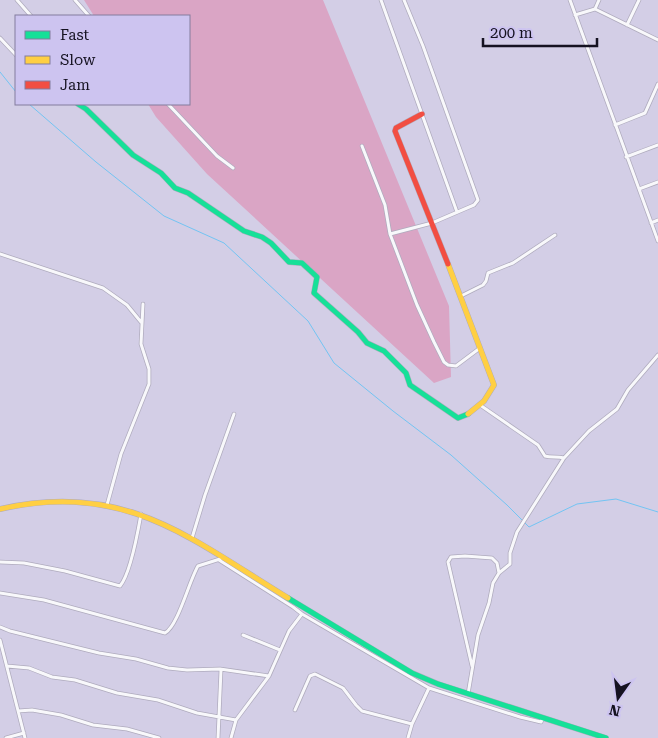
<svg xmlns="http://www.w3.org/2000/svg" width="658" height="738" font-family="'Roboto Serif',serif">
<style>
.green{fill:#daa5c5}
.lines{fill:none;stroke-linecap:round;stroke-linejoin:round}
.stream{stroke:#73c4f3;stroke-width:1}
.street-casing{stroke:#afabbd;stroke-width:4.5}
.fast-casing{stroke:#afabbd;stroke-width:6}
.slow-casing{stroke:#afabbd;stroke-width:6}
.jam-casing{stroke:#afabbd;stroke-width:6}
.street{stroke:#f8f8fb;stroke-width:3}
.fast{stroke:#16e098;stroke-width:5}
.slow{stroke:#ffcf43;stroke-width:5}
.jam{stroke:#f24e42;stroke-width:5}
</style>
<rect width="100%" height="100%" fill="#d3cee6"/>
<path class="green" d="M84,0H323L449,306L451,377L434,383L207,174L156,117L148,104H189V16H94Z"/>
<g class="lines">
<path class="stream" d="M0,72L16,92
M29,104L96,162L164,216L224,243L308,321L334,363L393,411L451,455L507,505L529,527L577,504L616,499L658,512"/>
<g class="street-casing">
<path id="street" d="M17,0L31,16
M75,0L89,16
M381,0L457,212
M570,0L658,241
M595,9L599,0
M575,15L595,9L658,40
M627,25L639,0
M0,38L16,55
M168,104L217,156L233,168
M615,125L645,113L658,84
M362,146L385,205L390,234L417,305L434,342L444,362L448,365L456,366L480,348
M626,157L658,145
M639,189L658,182
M651,223L658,220
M390,234L432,223L474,205L478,200L423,46L404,0
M0,254L103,288L127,305L141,322
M461,296L483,285L486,281L488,273L513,263L555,235
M480,405L538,445L545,456C551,458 557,456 564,458
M107,505L121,454L149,384V369L141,344L143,304
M192,538L205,495L234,414
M219,560L293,607L302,614L429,688L520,717L541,722L543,718
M0,562L24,563L65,571L120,586C131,573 138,531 141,514
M0,593L44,600L165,633C178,626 189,581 198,566L220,559
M0,627L10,631L99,653L136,659L168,668L187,670L220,669L269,676
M243,635L280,650
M0,640L25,738
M7,666L29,668L52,677L75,680L117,693L158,700L197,713L236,720
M472,666L448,562L451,557L465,556L492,558L497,563L499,573
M468,694L478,635L489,603L493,583L499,573L510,564V553L517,532L564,458L589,431L617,409L628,390L658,355
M295,710L310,676L315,674L343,688L356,705L362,711L412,724
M18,711L32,710L61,715L93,725L127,729L159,738
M6,738L24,733
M218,738L221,670
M231,738L236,720L269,676L289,631L302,614
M408,738L412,724L429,688"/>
</g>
<g class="fast-casing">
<path id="fast" d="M78,104L86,109L133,155L161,173L175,188L188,193L244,231L262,237L271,243L289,262L302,263L317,277L314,293L358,332L367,343L384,351L406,373L410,385L458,418L468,414
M288,598L412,673L438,684L606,738"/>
</g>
<g class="slow-casing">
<path id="slow" d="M448,264L494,385L484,401L468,414
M0,509C125,481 188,537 288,598"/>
</g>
<g class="jam-casing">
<path id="jam" d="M422,114L396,128L395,131L448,264"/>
</g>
<use href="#street" class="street"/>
<use href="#fast" class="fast"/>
<use href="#slow" class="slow"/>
<use href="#jam" class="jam"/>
</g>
<rect x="15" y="15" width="175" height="90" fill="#cdc4f0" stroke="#837d9d"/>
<rect x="25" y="31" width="25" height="8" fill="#16e098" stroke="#837d9d"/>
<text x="60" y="40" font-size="15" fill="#151221">Fast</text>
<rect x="25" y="56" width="25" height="8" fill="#ffcf43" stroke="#837d9d"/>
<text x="60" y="65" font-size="15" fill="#151221">Slow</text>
<rect x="25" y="81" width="25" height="8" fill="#f24e42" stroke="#837d9d"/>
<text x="60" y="90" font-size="15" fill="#151221">Jam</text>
<g transform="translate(618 698) rotate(194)" stroke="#cdc4f0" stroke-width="4" paint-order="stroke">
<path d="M0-4L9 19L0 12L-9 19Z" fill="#151221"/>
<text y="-8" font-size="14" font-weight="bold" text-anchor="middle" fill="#151221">N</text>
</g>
<path d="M483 38v8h114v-8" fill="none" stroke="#151221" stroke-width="2.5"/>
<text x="490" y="38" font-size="15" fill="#151221" stroke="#cdc4f0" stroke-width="4" paint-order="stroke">200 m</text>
</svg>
